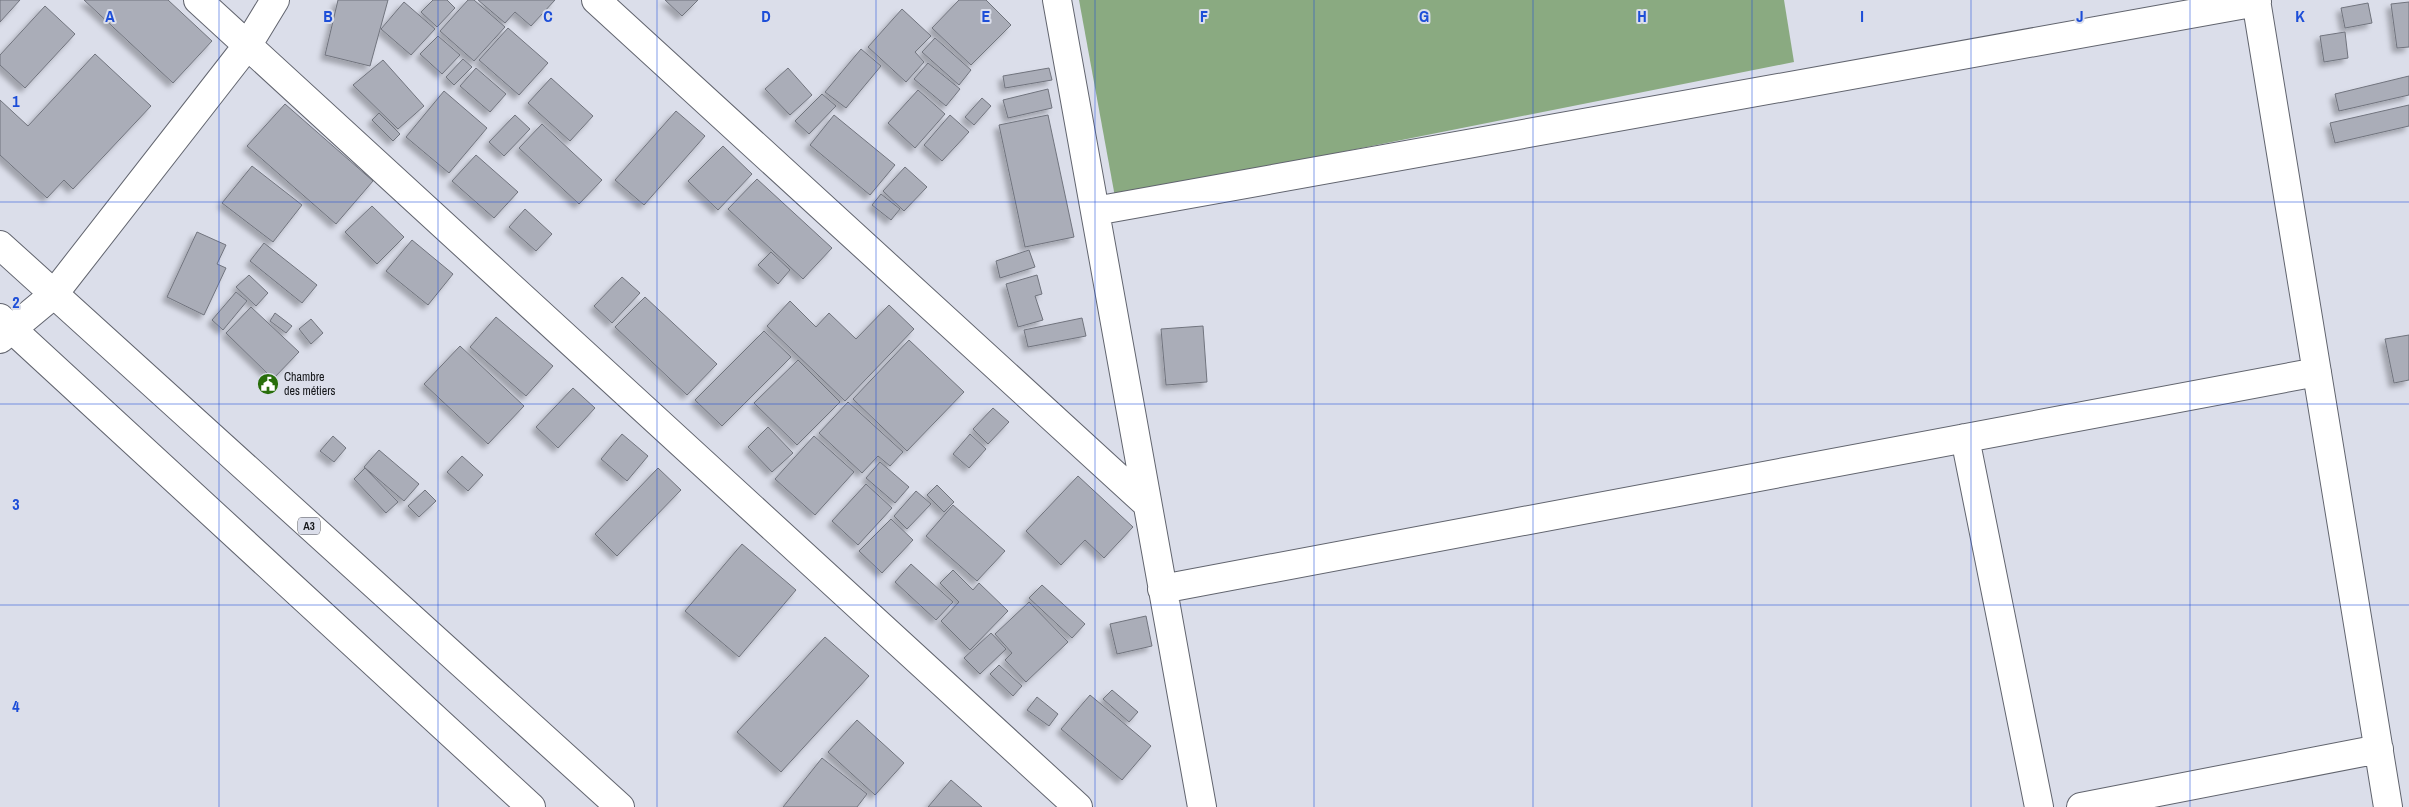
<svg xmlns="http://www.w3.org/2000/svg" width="2409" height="807" font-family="'Archivo Narrow',sans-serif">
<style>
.forest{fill:#8aaa81}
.building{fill:#aaadb8;stroke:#71747e;filter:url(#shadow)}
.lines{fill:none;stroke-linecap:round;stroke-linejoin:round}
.minor-casing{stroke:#61646e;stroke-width:30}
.trunk-casing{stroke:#61646e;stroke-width:30}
.minor{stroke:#fff;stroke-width:28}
.trunk{stroke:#fff;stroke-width:28}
.grid{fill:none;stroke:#1d4ed8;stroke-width:1;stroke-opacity:0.55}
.labels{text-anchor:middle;stroke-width:4;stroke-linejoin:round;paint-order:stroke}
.shield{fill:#dbdeea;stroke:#505258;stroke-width:1}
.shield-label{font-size:11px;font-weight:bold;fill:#141619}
.poi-label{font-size:12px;fill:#141619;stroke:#dbdeea;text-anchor:start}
.grid-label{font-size:16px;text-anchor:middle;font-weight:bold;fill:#1d4ed8;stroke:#dbdeea;stroke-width:4;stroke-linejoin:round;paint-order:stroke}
</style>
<defs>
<filter id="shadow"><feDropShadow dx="-4.5" dy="4.5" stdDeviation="2.5" flood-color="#0004"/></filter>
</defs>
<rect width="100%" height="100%" fill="#dbdeea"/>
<path class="forest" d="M1079,0H1784L1794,62L1115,197Z"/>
<path class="building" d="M0,0H20L0,22Z
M84,0H168L212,41L173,83Z
M338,0H388L370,66L325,55Z
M433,0H447L455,8L437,27L421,12Z
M468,0H474L505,27L474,61L440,31Z
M478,0H555L531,26L515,12L505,23Z
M665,0H698L682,16Z
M959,0H986L1011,25L971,65L932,28Z
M404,2L435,29L411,55L381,29Z
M2409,2V47L2397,48L2391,4Z
M2368,3L2372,23L2345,28L2341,8Z
M45,6L75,34L25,88L0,65V55Z
M902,9L931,36L915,52L924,62L906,82L868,47Z
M508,28L548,63L519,95L479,60Z
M2345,32L2348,58L2324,62L2320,36Z
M438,36L460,55L442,74L420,54Z
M935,38L971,70L959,85L922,52Z
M861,49L881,66L846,108L825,92Z
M95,54L151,106L73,189L64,180L47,198L0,155V100L28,126Z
M463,59L472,67L454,85L446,77Z
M383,60L424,106L398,129L353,85Z
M928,63L960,89L946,106L914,79Z
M476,68L506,94L490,112L460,86Z
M788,68L812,95L790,115L765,89Z
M1049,68L1052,80L1005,88L1003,76Z
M2409,76V95L2339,111L2335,94Z
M551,78L593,116L570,141L528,103Z
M1048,89L1052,108L1008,118L1003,100Z
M918,90L945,114L915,148L888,123Z
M444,91L487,128L449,173L406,137Z
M822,94L836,106L809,134L795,121Z
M982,98L991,106L974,125L965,117Z
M285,104L373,181L336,224L247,146Z
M2409,105V126L2335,143L2330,123Z
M676,111L705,136L644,205L615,180Z
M379,113L400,134L393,141L372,120Z
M515,115L530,129L504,156L489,142Z
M834,115L895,165L870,195L810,145Z
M950,115L969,132L942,161L924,145Z
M1048,115L1074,237L1025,247L999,125Z
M542,124L602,180L579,204L519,148Z
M723,146L752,174L718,210L688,181Z
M476,155L518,192L494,218L452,181Z
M252,166L302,205L273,242L222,203Z
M905,167L927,187L904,211L883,191Z
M757,179L832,248L803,279L728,209Z
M881,194L900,209L891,220L872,205Z
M372,206L404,237L377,264L345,232Z
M525,209L552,234L536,251L509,227Z
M197,232L226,245L217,264L226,268L204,315L167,297Z
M412,240L453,274L428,305L386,271Z
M264,243L317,285L302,303L250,261Z
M1029,250L1035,267L1000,278L996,261Z
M771,252L790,270L778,284L758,265Z
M249,275L268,293L256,306L236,287Z
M1037,275L1042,294L1035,296L1043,320L1018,327L1006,284Z
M622,277L640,293L612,323L594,306Z
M236,292L247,301L223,330L212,320Z
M645,297L717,364L687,395L615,327Z
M790,301L816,327L829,313L856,339L889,305L914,329L845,401L767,326Z
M251,307L299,352L273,379L226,333Z
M275,313L292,326L286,333L270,321Z
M496,317L553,366L526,396L470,347Z
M1082,318L1086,336L1028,347L1024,330Z
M311,319L323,333L311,344L299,329Z
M1203,326L1207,382L1166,385L1161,329Z
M764,331L791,357L722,426L695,400Z
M2409,335V380L2394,383L2385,339Z
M909,340L964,392L907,451L853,399Z
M460,346L524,406L488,444L424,384Z
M798,360L840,402L797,445L754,403Z
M573,388L595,408L558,448L536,427Z
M848,402L903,452L890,466L878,456L862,473L819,433Z
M993,408L1009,422L988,444L973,429Z
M768,427L793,453L772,472L748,447Z
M622,434L648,456L627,481L601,459Z
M970,434L986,449L969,468L953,454Z
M333,436L346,448L334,462L320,451Z
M814,436L854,472L815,515L775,479Z
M379,450L419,484L404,501L364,467Z
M462,456L483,475L468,491L447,472Z
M880,462L909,487L895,503L866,478Z
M365,468L398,502L386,513L354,479Z
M658,468L681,490L617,556L595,534Z
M1078,476L1133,527L1104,558L1085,540L1061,565L1026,531Z
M866,484L892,508L858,545L832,521Z
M937,485L954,502L944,512L927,495Z
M425,490L436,501L419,517L408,506Z
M916,491L931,504L907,529L894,516Z
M953,505L1005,551L977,581L926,536Z
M891,519L913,540L882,573L859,551Z
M742,544L796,590L739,657L685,611Z
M911,564L953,602L936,620L895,582Z
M953,570L973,590L979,583L1008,611L970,650L941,621L959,602L940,583Z
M1042,585L1085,624L1072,638L1029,598Z
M1029,602L1068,642L1026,682L1005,660L1012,653L995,634Z
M1146,616L1152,646L1117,654L1110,624Z
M991,633L1006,649L980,674L964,658Z
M825,637L869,676L781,772L737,732Z
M999,665L1022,686L1013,696L990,674Z
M1112,690L1138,712L1129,722L1103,699Z
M1090,695L1151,746L1122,780L1061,729Z
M1037,697L1058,714L1049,726L1027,710Z
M857,720L904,763L875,795L828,752Z
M822,758L867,794L857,807H783Z
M951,780L982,807H928Z"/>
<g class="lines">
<g class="minor-casing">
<path id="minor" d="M198,0L1078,807
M596,0L1147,504
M1057,0L1202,807
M2256,0L2388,807
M1095,211L2257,2
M0,339L53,295L247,46L275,0
M1965,438L2039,807
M1162,589L2317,372
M2081,807L2379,749"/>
</g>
<g class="trunk-casing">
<path id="trunk" d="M0,245L620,807
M0,318L531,807"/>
</g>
<use href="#minor" class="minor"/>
<use href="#trunk" class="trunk"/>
</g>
<path class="grid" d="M219,0V807M438,0V807M657,0V807M876,0V807M1095,0V807M1314,0V807M1533,0V807M1752,0V807M1971,0V807M2190,0V807M0,202H2409M0,404H2409M0,605H2409"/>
<defs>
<g id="civic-disc" transform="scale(1.125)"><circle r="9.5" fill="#286e0b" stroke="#dbdeea"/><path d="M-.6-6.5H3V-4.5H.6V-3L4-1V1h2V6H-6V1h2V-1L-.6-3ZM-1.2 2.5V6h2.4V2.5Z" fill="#fff"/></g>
</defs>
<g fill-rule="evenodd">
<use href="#civic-disc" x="268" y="384"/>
</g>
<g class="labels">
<rect class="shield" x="298" y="517.5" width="22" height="17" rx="4"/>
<g class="shield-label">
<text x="309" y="530">A3</text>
</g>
<g class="poi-label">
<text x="284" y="381">Chambre<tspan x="284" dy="14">des métiers</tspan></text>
</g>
</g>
<g class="grid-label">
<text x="110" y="22">A</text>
<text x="328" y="22">B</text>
<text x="548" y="22">C</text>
<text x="766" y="22">D</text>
<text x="986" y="22">E</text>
<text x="1204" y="22">F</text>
<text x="1424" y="22">G</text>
<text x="1642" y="22">H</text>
<text x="1862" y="22">I</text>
<text x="2080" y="22">J</text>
<text x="2300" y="22">K</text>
<text x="16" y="107">1</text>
<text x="16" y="308">2</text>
<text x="16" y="510">3</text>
<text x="16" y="712">4</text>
</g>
</svg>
